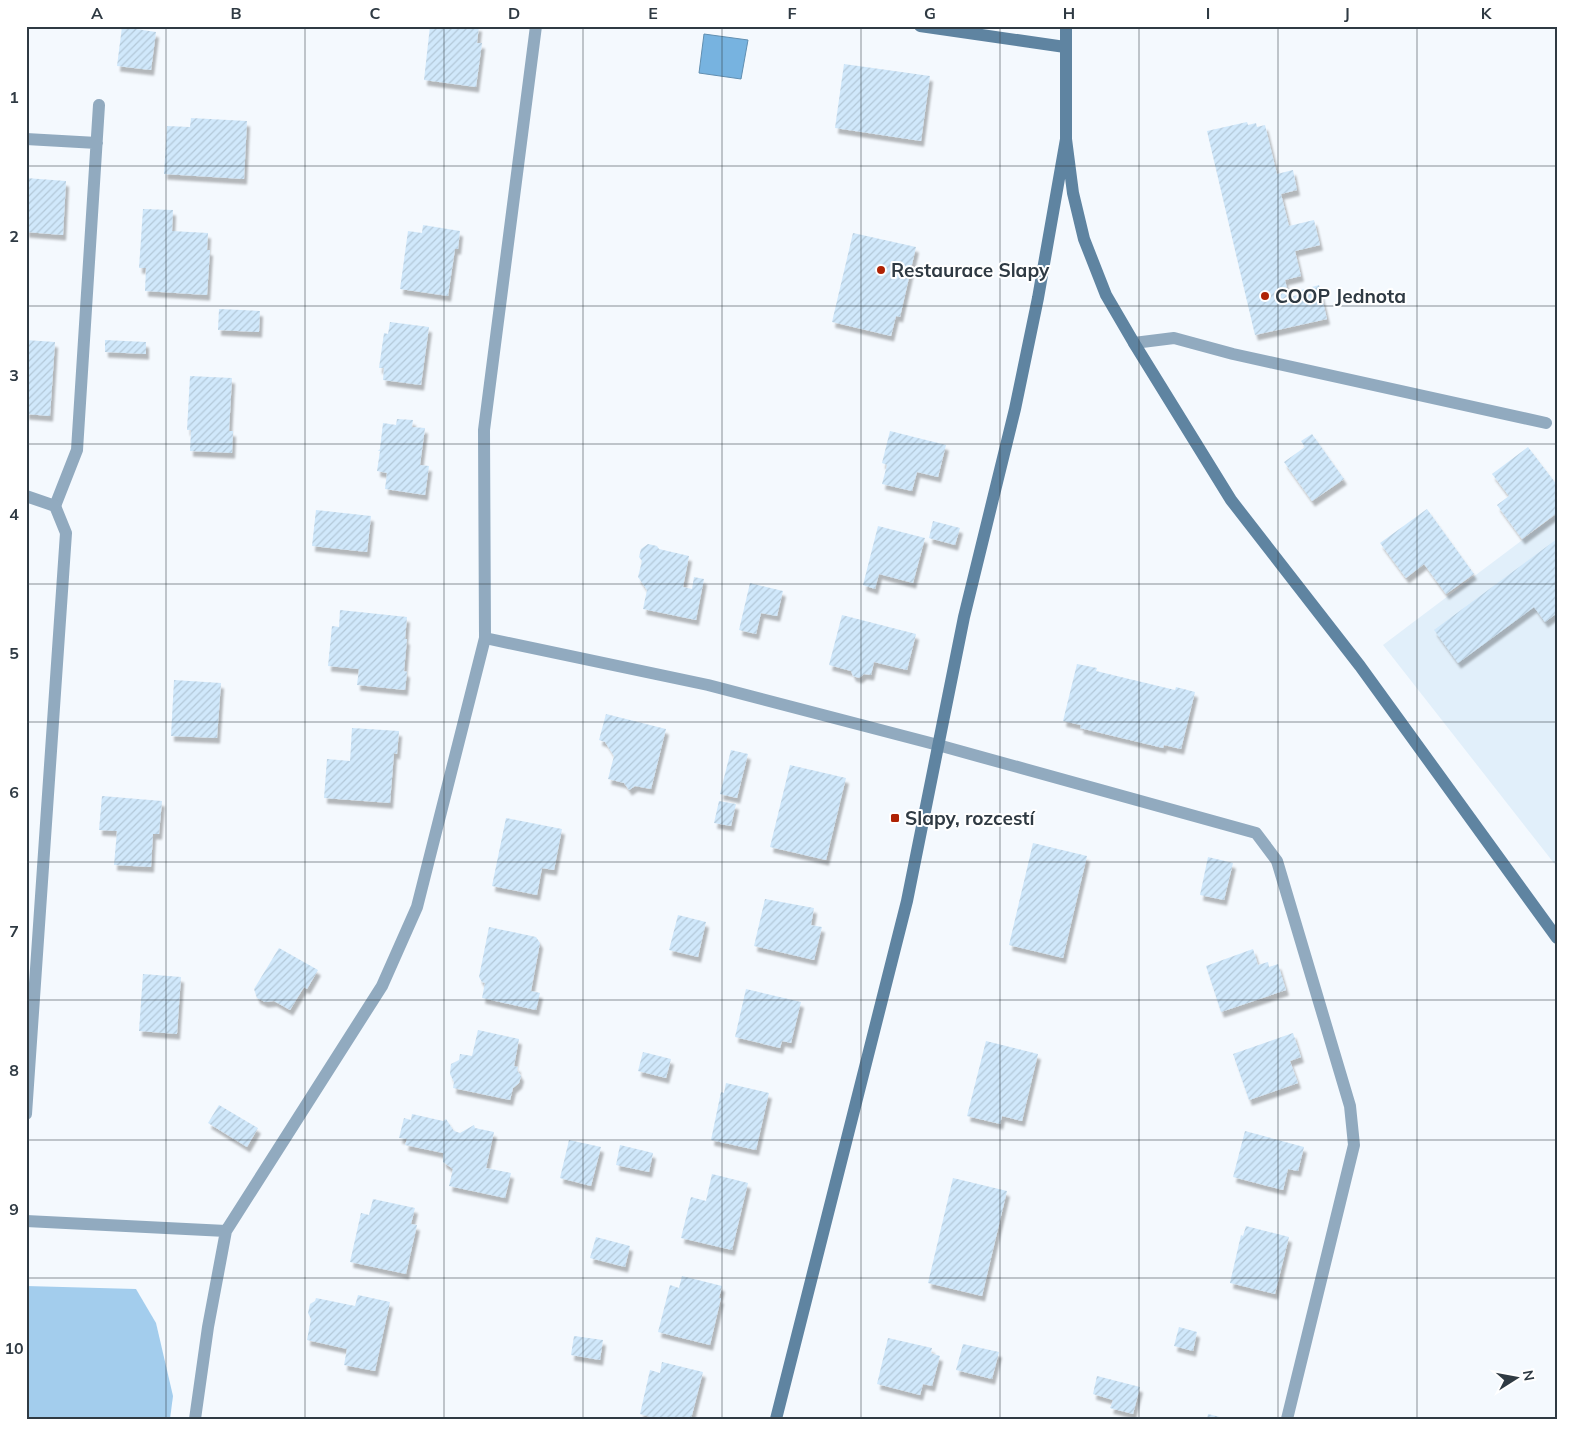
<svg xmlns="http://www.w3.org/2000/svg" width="1583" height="1445" font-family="Mulish,sans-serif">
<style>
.built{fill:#e1effa}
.green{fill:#a3cded}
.water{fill:#77b3e0;stroke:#618fb1}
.building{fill:url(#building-hatch);filter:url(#shadow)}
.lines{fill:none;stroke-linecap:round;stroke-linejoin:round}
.lane{stroke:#91aabf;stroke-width:12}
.street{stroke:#91aabf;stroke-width:12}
.secondary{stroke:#5f84a1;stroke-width:12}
.grid{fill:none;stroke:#2f3a43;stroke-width:1;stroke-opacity:0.55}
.poi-dot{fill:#af2204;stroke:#fff;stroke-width:2}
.labels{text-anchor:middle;stroke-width:4;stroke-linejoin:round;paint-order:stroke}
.poi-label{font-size:19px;font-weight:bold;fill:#2f3a43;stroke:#fff;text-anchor:start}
.neatline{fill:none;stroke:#2f3a43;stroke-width:2}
.grid-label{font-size:16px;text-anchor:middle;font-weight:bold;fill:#2f3a43}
</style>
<defs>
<pattern id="building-hatch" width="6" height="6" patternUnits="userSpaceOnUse" patternTransform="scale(1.25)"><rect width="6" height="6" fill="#d0e8fb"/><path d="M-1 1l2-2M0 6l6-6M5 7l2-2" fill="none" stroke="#b3c8d8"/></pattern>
<filter id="shadow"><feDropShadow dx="3" dy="5.5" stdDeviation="1" flood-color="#0004"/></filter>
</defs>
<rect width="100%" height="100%" fill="#f4f9fe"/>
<path class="built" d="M1557,514V867L1383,645Z"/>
<path class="green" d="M26,1286L136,1289L156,1323L173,1396L170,1419H26Z"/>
<path class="water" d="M704,34L748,40L741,79L699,73Z"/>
<path class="building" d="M430,26H479L477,43H482L476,87L424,80Z
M122,27L156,32L151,70L117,66Z
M844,64L930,76L921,141L835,128Z
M191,118L247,121L244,179L164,174L167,126L190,127Z
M1247,122L1248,125L1256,123L1257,127L1265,125L1277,174L1293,170L1297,190L1281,194L1289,226L1314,220L1320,245L1295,251L1301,276L1285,280L1289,297L1302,294L1301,290L1319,285L1327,319L1255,335L1207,131Z
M26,178L66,181L63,235L26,232Z
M143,209L173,210L172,231L208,233L207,250H210L207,295L145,291L146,268H139Z
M423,225L460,231L458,249H455L448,296L400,289L408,231L422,233Z
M853,233L916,247L900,317L896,316L891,336L832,322Z
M219,309L260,311L259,332L218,330Z
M390,322L429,327L421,385L383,380L384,368H379L384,333L388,334Z
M26,340L55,342L50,416L26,414Z
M105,340L146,342V354L105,352Z
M190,376L232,378L229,431H233L232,453L190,451L191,430H187Z
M397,419L413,420L412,427L425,428L420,465L429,466L425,495L385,489L387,473L377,471L380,451H378L380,449L383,423L396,425Z
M890,431L946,445L938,477L917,472L912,491L882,484L887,465L882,463Z
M1312,434L1344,479L1312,501L1284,462L1305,447L1301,441Z
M1528,447L1557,485V513L1522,539L1497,505L1509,496L1492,474Z
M1427,509L1474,574L1446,594L1424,564L1406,578L1380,543Z
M316,510L371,516L367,552L312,546Z
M933,521L960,528L955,545L929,538Z
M878,526L925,538L913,583L879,574L875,589L863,585Z
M1557,539V613L1545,622L1534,607L1458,663L1434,630Z
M648,544L657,546L659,549L689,556L683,587L692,589L694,577L704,579L696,620L643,609L647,590L638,577L642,561L639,557L641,549Z
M750,583L783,591L777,616L761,613L756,634L739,630Z
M340,610L407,617L405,639H407L404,671L407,672L405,690L357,685L359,669L328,666L332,626L339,627Z
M842,615L916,634L907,670L874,662L871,675L864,674L859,678L853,676L851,671L829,665Z
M1077,664L1097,668L1096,671L1175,690L1176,687L1195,692L1181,749L1164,745L1163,748L1080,728L1081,725L1063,721Z
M174,680L221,683L217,738L171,736Z
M606,714L666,729L651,789L635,786L629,790L624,783L608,779L614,756L605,742L599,740Z
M352,728L399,731L397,754L394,753L390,803L324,798L327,759L350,761Z
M731,750L748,754L737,798L720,794Z
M790,765L846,778L826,860L770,847Z
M102,796L162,801L159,834H153L151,867L114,865L117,831L99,830Z
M719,801L736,804L731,826L714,823Z
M506,818L562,829L554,870L542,868L537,895L492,886Z
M1033,843L1087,856L1063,958L1009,945Z
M1208,857L1233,863L1224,900L1200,895Z
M765,899L814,908L811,925L822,927L814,960L754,946Z
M678,915L706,922L698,957L669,950Z
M489,927L536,937L540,943L531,991L540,993L536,1010L482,998L485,983L482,982L479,977Z
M279,948L318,970L307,989L304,987L290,1010L274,1001L265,1002L257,998L254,989Z
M1253,949L1258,965L1268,962L1269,967L1278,964L1286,990L1221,1012L1206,966Z
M143,974L181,977L177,1034L139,1031Z
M746,989L801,1002L791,1043L782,1041L780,1048L735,1037Z
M478,1030L519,1039L514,1066L518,1067L517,1070L521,1076L519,1083L513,1088L510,1100L453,1088L454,1082L450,1074L451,1064L459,1060L460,1054L472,1056Z
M1293,1033L1301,1057L1290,1061L1298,1083L1249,1100L1233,1054Z
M986,1041L1038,1054L1022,1121L1002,1116L1000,1124L967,1116Z
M643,1052L671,1059L666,1078L638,1071Z
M726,1083L769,1093L756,1150L711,1140L721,1092L724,1093Z
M219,1105L258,1128L247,1147L208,1123Z
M412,1114L443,1121L446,1119L454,1131L460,1133L474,1125L475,1128L494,1132L486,1168L511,1173L505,1198L449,1186L453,1169L443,1162V1153L405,1145L407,1139L399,1138L404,1118L411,1120Z
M1245,1131L1304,1147L1298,1171L1288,1169L1283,1190L1233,1177Z
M569,1140L601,1147L591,1186L560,1178Z
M620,1145L653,1153L649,1172L616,1165Z
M712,1174L748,1183L732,1250L681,1238L691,1197L706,1201Z
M953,1178L1007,1191L982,1296L928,1283Z
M373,1199L415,1208L411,1224L417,1225L406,1274L350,1262L361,1213L369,1215Z
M1246,1226L1289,1237L1275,1294L1230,1283L1241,1235L1243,1236Z
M596,1237L630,1246L625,1267L590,1258Z
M682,1276L722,1286L719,1298H721L710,1345L658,1332L670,1285L679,1288Z
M358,1295L390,1302L375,1371L344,1365L347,1349L307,1340L311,1319L308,1313L310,1304L315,1301L316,1298L355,1306Z
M1179,1327L1197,1332L1193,1351L1174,1346Z
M574,1336L603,1340L600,1360L571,1355Z
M888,1338L932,1348L931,1353L940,1356L932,1386L923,1384L920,1395L877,1384Z
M963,1344L999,1352L992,1379L956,1370Z
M662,1362L703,1372L691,1419H657L640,1414L650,1370L660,1373Z
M1097,1376L1140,1387L1133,1414L1110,1408L1113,1400L1093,1394Z
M1208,1414L1224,1418V1419H1207Z"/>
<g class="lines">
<path class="lane" d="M26,139L97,143
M1134,343L1174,338L1233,354L1546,423
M55,506L77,450L99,105"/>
<path class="street" d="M26,496L55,506L66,533L26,1114
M485,638L708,685L938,745L1256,833L1277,861L1350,1106L1354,1145L1287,1419
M26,1221L226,1231
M195,1419L208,1327L226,1231L382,986L417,907L485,638L484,430L536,26"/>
<path class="secondary" d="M920,26L1065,47
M1066,26V139L1073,193L1084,239L1106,295L1134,343L1231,500L1360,666L1557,938
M776,1419L907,901L964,617L1015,409L1038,298L1066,139"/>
</g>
<path class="grid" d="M166,26V1419M305,26V1419M444,26V1419M583,26V1419M722,26V1419M861,26V1419M1000,26V1419M1139,26V1419M1278,26V1419M1417,26V1419M26,166H1557M26,306H1557M26,444H1557M26,584H1557M26,722H1557M26,862H1557M26,1000H1557M26,1140H1557M26,1278H1557"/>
<g class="poi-dot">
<circle cx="881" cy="270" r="5"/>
<circle cx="1265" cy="296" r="5"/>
<rect x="890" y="813" width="10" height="10" rx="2.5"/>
</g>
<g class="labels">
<g class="poi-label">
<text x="891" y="277">Restaurace Slapy</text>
<text x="1275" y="303">COOP Jednota</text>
<text x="905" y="825">Slapy, rozcestí</text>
</g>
</g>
<rect width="1583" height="1445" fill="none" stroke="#ffffff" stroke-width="55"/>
<g transform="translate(1516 1378) rotate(79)" stroke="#ffffff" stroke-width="4" paint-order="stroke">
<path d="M0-4L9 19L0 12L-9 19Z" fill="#2f3a43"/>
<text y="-8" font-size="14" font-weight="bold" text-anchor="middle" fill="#2f3a43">N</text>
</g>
<rect x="28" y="28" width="1528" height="1390" class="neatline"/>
<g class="grid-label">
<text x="97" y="19">A</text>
<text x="236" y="19">B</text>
<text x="375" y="19">C</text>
<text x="514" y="19">D</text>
<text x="653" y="19">E</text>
<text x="792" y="19">F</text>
<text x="930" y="19">G</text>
<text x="1069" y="19">H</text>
<text x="1208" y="19">I</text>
<text x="1347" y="19">J</text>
<text x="1486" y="19">K</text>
<text x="14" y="103">1</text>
<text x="14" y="242">2</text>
<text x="14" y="381">3</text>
<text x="14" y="520">4</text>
<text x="14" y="659">5</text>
<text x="14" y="798">6</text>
<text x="14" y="937">7</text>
<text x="14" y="1076">8</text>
<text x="14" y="1215">9</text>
<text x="14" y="1354">10</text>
</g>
</svg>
